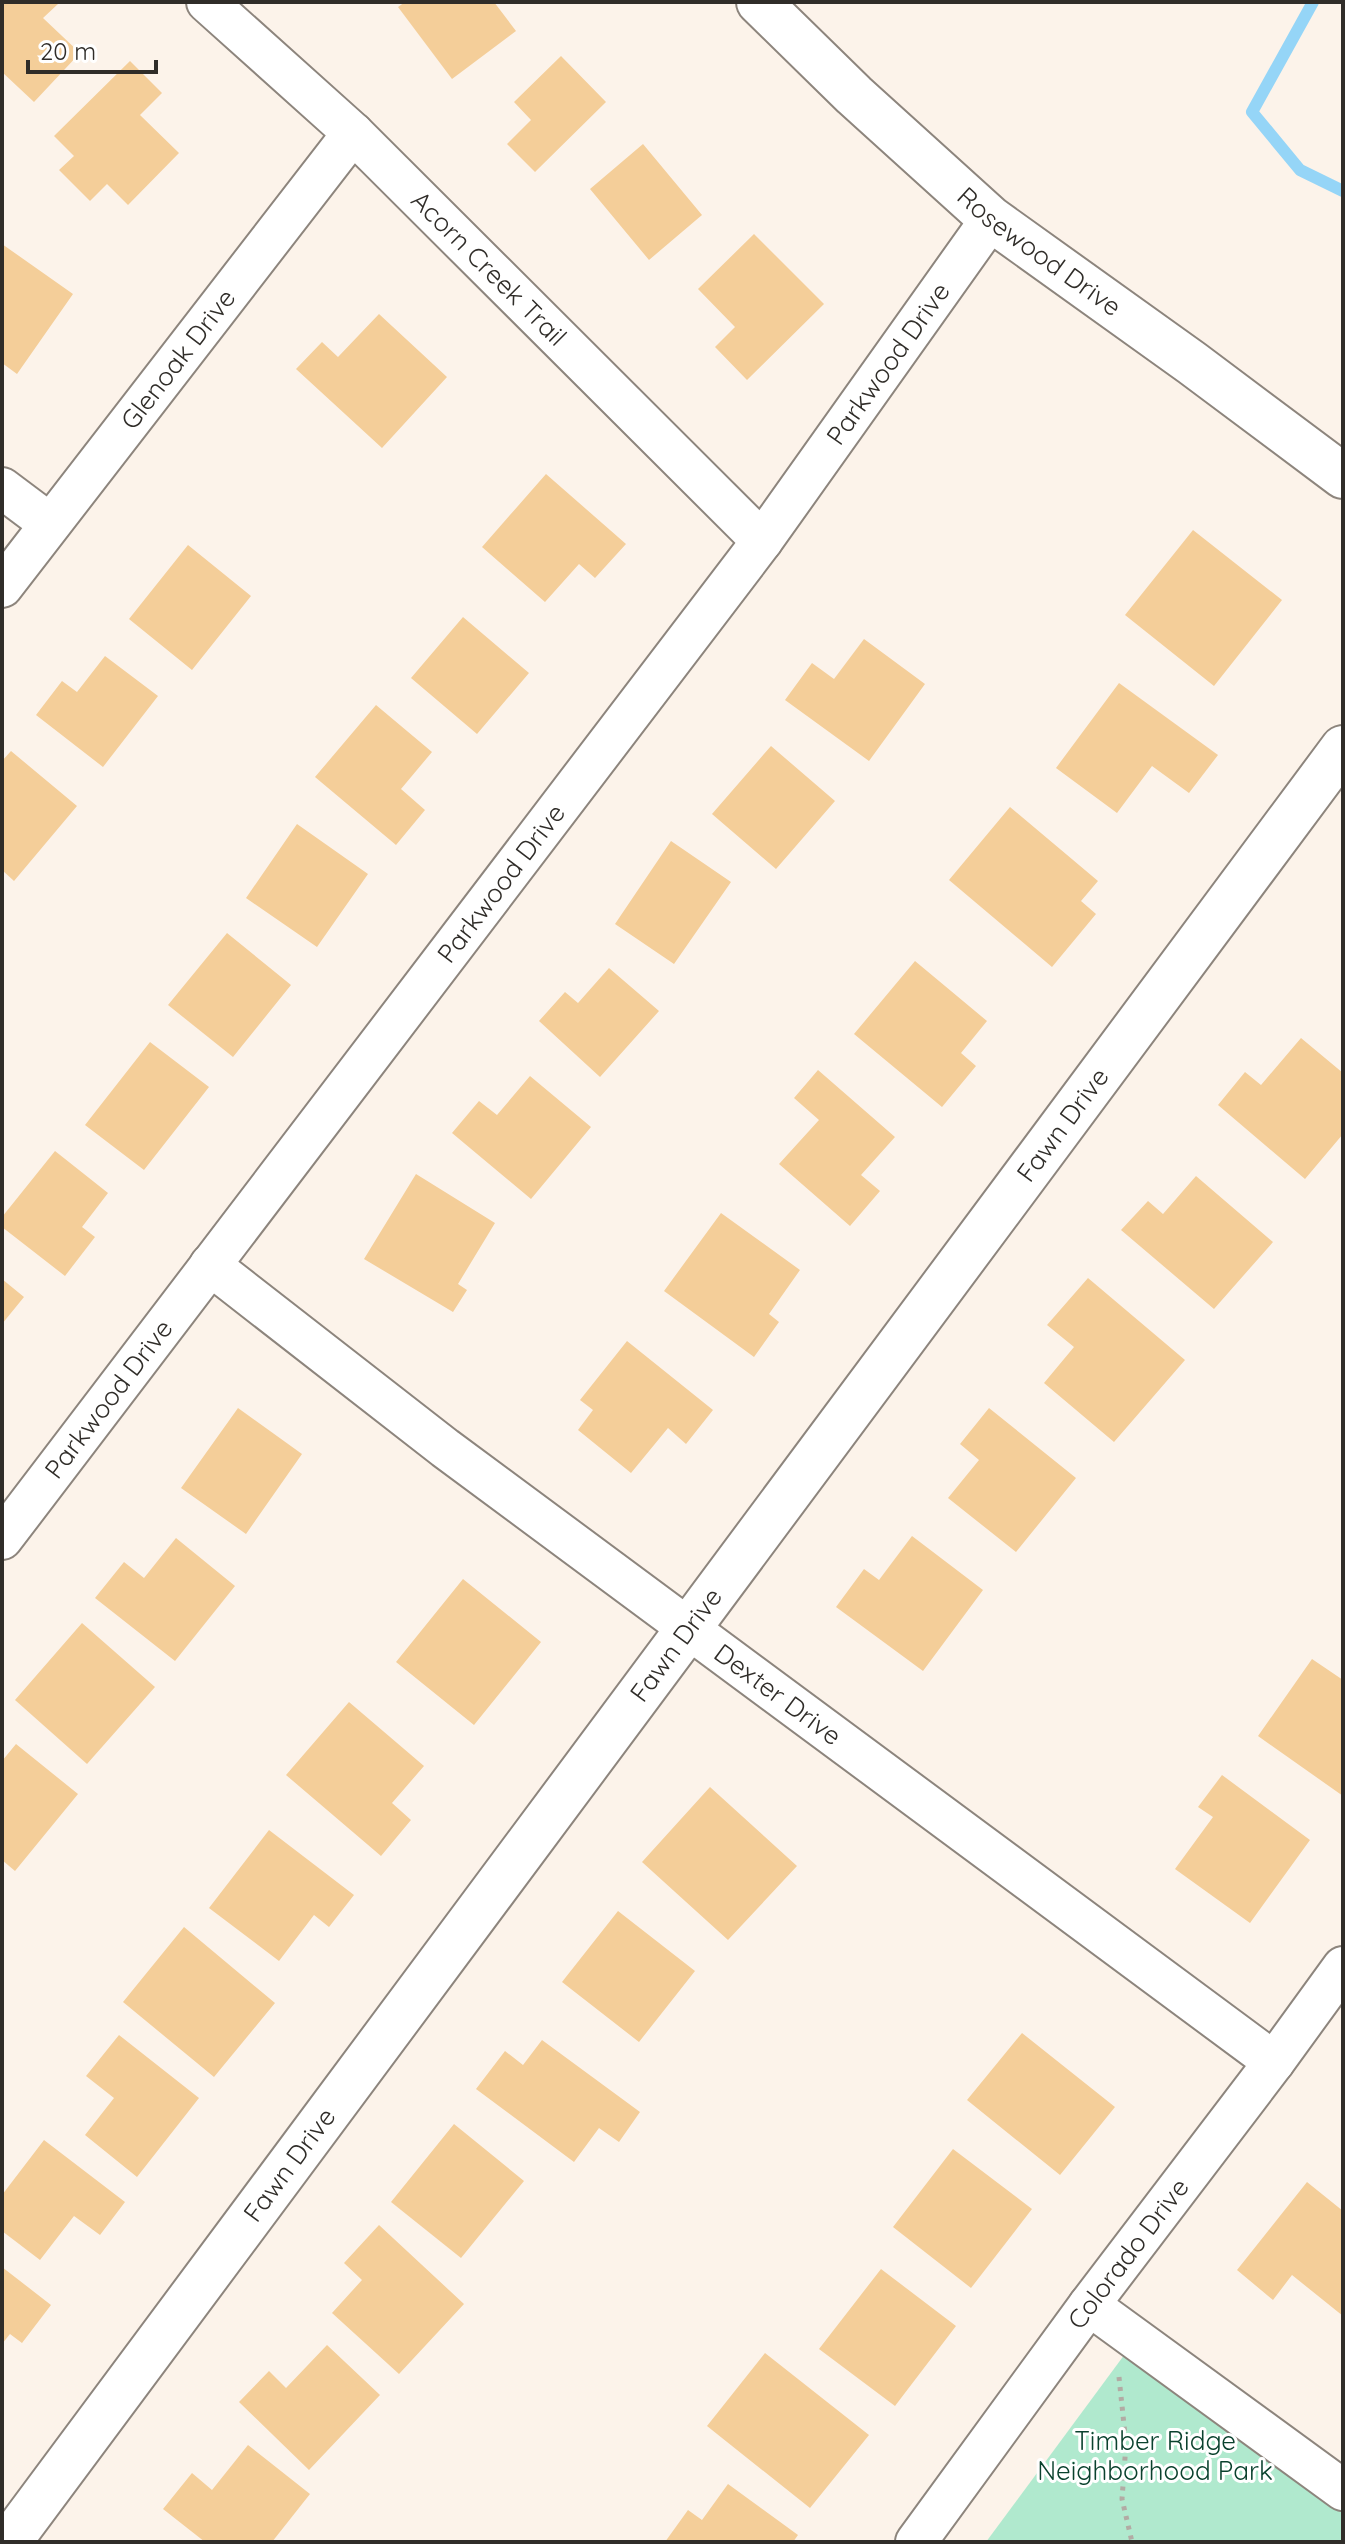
<svg xmlns="http://www.w3.org/2000/svg" width="1345" height="2544" font-family="Quicksand,sans-serif">
<style>
.green{fill:#b0e9ce}
.lines{fill:none;stroke-linecap:round;stroke-linejoin:round}
.stream{stroke:#95d5f7;stroke-width:12}
.building{fill:#f4ce99}
.minor-casing{stroke:#8d857d;stroke-width:44}
.tertiary-casing{stroke:#8d857d;stroke-width:48}
.secondary-casing{stroke:#8d857d;stroke-width:48}
.path{stroke:#b2aba4;stroke-width:5;stroke-dasharray:4 6;stroke-linecap:butt}
.minor{stroke:#fff;stroke-width:40}
.tertiary{stroke:#fff;stroke-width:44}
.secondary{stroke:#fff;stroke-width:44}
.labels{text-anchor:middle;stroke-width:6;stroke-linejoin:round;paint-order:stroke}
.street-label{font-size:26px;fill:#302d29;stroke:#fff}
.park-label{font-size:26px;fill:#0a422e;stroke:#fff}
</style>
<rect width="100%" height="100%" fill="#fcf3ea"/>
<path class="green" d="M1136,2339L1343,2490V2542H986Z"/>
<g class="lines">
<path class="stream" d="M1313,2L1252,112L1300,170L1343,191"/>
</g>
<path class="building" d="M2,2H56L58,4L43,18L80,53L34,102L2,72Z
M405,2H494L516,31L452,79L398,7Z
M561,56L606,102L535,172L507,144L531,120L514,102Z
M130,61L162,93L140,115L179,153L128,205L107,184L90,201L59,170L74,156L54,136Z
M643,144L702,215L649,260L590,189Z
M754,234L824,304L747,380L715,347L735,327L698,289Z
M2,244L73,294L17,374L2,363Z
M379,314L447,377L382,448L296,369L322,342L338,357Z
M546,474L626,544L595,578L579,564L545,602L482,547Z
M1193,530L1282,600L1214,686L1125,615Z
M188,545L251,596L192,670L129,619Z
M463,617L529,673L477,734L411,678Z
M864,639L925,684L869,761L785,700L812,663L834,679Z
M105,656L158,696L103,767L36,715L62,681L77,692Z
M1119,683L1218,755L1189,793L1152,766L1117,813L1056,768Z
M376,705L432,752L401,789L425,810L396,845L315,777Z
M771,746L835,801L776,869L712,814Z
M11,751L77,806L14,881L2,870V761Z
M1010,807L1098,881L1081,901L1096,914L1052,967L949,880Z
M297,824L368,874L317,947L246,898Z
M671,841L731,882L674,964L615,924Z
M227,933L291,985L233,1057L168,1005Z
M915,961L987,1021L961,1053L976,1066L942,1107L854,1034Z
M609,968L659,1011L600,1077L539,1021L565,992L578,1003Z
M1301,1038L1343,1073V1134L1305,1179L1218,1105L1245,1072L1261,1085Z
M150,1042L209,1087L144,1170L85,1125Z
M818,1070L895,1137L861,1175L880,1191L850,1226L779,1164L819,1120L794,1098Z
M530,1076L591,1127L531,1199L452,1133L479,1101L497,1115Z
M55,1151L108,1193L82,1227L95,1237L65,1276L2,1227V1217Z
M416,1174L495,1223L458,1284L467,1290L453,1312L364,1259Z
M1196,1176L1273,1242L1214,1309L1121,1230L1148,1201L1163,1214Z
M721,1213L800,1270L769,1314L779,1322L754,1357L664,1291Z
M1088,1278L1185,1360L1114,1442L1044,1383L1074,1347L1047,1325Z
M2,1279L24,1297L2,1324Z
M627,1341L713,1410L686,1444L668,1428L631,1473L578,1430L593,1410L580,1400Z
M238,1408L302,1454L246,1534L181,1488Z
M989,1408L1076,1478L1016,1552L948,1498L979,1460L960,1444Z
M912,1536L983,1590L923,1671L836,1607L864,1569L879,1580Z
M176,1538L235,1586L175,1661L95,1598L124,1562L144,1578Z
M463,1579L541,1642L474,1725L396,1662Z
M82,1623L155,1687L87,1764L15,1700Z
M1312,1659L1343,1680V1796L1258,1736Z
M349,1702L424,1766L392,1803L411,1820L381,1856L286,1775Z
M16,1744L78,1794L15,1871L2,1860V1761Z
M1222,1775L1310,1840L1250,1923L1175,1869L1213,1817L1198,1807Z
M710,1787L797,1866L728,1940L642,1862Z
M269,1830L354,1895L329,1927L314,1915L279,1961L209,1908Z
M618,1911L695,1971L639,2042L562,1982Z
M184,1927L275,2003L214,2077L123,2002Z
M1022,2033L1115,2107L1060,2175L967,2100Z
M119,2035L199,2098L137,2177L85,2135L114,2098L86,2076Z
M542,2040L640,2112L619,2142L599,2128L574,2162L476,2089L505,2051L523,2065Z
M454,2124L524,2181L461,2258L391,2202Z
M44,2140L125,2202L100,2235L74,2216L40,2260L2,2231V2195Z
M953,2149L1032,2209L971,2288L893,2227Z
M1307,2182L1343,2211V2316L1292,2275L1273,2300L1237,2270Z
M379,2225L464,2304L399,2374L332,2313L362,2280L344,2263Z
M2,2267L51,2305L22,2343L10,2334L2,2344Z
M881,2269L956,2326L895,2406L819,2349Z
M327,2345L380,2395L309,2470L239,2402L269,2371L286,2388Z
M765,2353L869,2435L810,2508L707,2426Z
M248,2445L310,2494L272,2542H205L163,2509L192,2473L212,2490Z
M728,2484L798,2535L793,2542H665L688,2510L702,2520Z"/>
<g class="lines">
<g class="minor-casing">
<g id="minor">
<path id="s1" d="M207,2L353,133L762,541"/>
<path d="M2,488L50,524"/>
<path id="s2" d="M2,587L353,133"/>
<path id="s3" d="M210,1265L445,1448L1274,2062"/>
<path id="s4" d="M2,1539L762,541L991,219"/>
<path d="M1089,2305L1343,2490"/>
<path id="s5" d="M916,2542L1089,2305L1274,2062L1343,1967"/>
</g>
</g>
<g class="tertiary-casing">
<g id="tertiary">
<path id="s6" d="M9,2542L1343,748"/>
</g>
</g>
<g class="secondary-casing">
<g id="secondary">
<path id="s7" d="M759,2L854,95L991,219L1192,363L1343,476"/>
</g>
</g>
<path class="path" d="M1119,2377L1126,2444L1122,2499L1132,2542"/>
<use href="#minor" class="minor"/>
<use href="#tertiary" class="tertiary"/>
<use href="#secondary" class="secondary"/>
</g>
<g class="labels">
<g class="street-label">
<text dy="9" stroke="none"><textPath href="#s7" startOffset="376">Rosewood Drive</textPath></text>
<text dy="9" stroke="none"><textPath href="#s1" startOffset="388">Acorn Creek Trail</textPath></text>
<text dy="9" stroke="none"><textPath href="#s2" startOffset="288">Glenoak Drive</textPath></text>
<text dy="9" stroke="none"><textPath href="#s4" startOffset="1472">Parkwood Drive</textPath></text>
<text dy="9" stroke="none"><textPath href="#s4" startOffset="824">Parkwood Drive</textPath></text>
<text dy="9" stroke="none"><textPath href="#s6" startOffset="1766">Fawn Drive</textPath></text>
<text dy="9" stroke="none"><textPath href="#s4" startOffset="176">Parkwood Drive</textPath></text>
<text dy="9" stroke="none"><textPath href="#s6" startOffset="1118">Fawn Drive</textPath></text>
<text dy="9" stroke="none"><textPath href="#s3" startOffset="712">Dexter Drive</textPath></text>
<text dy="9" stroke="none"><textPath href="#s6" startOffset="470">Fawn Drive</textPath></text>
<text dy="9" stroke="none"><textPath href="#s5" startOffset="358">Colorado Drive</textPath></text>
</g>
<g class="park-label">
<text x="1155" y="2450">Timber Ridge<tspan x="1155" dy="30">Neighborhood Park</tspan></text>
</g>
</g>
<rect width="1345" height="2544" fill="none" stroke="#302d29" stroke-width="8"/>
<path d="M28 60v12h128v-12" fill="none" stroke="#302d29" stroke-width="4"/>
<text x="40" y="60" font-size="24" fill="#302d29" stroke="#ffffff" stroke-width="6" paint-order="stroke">20 m</text>
</svg>
